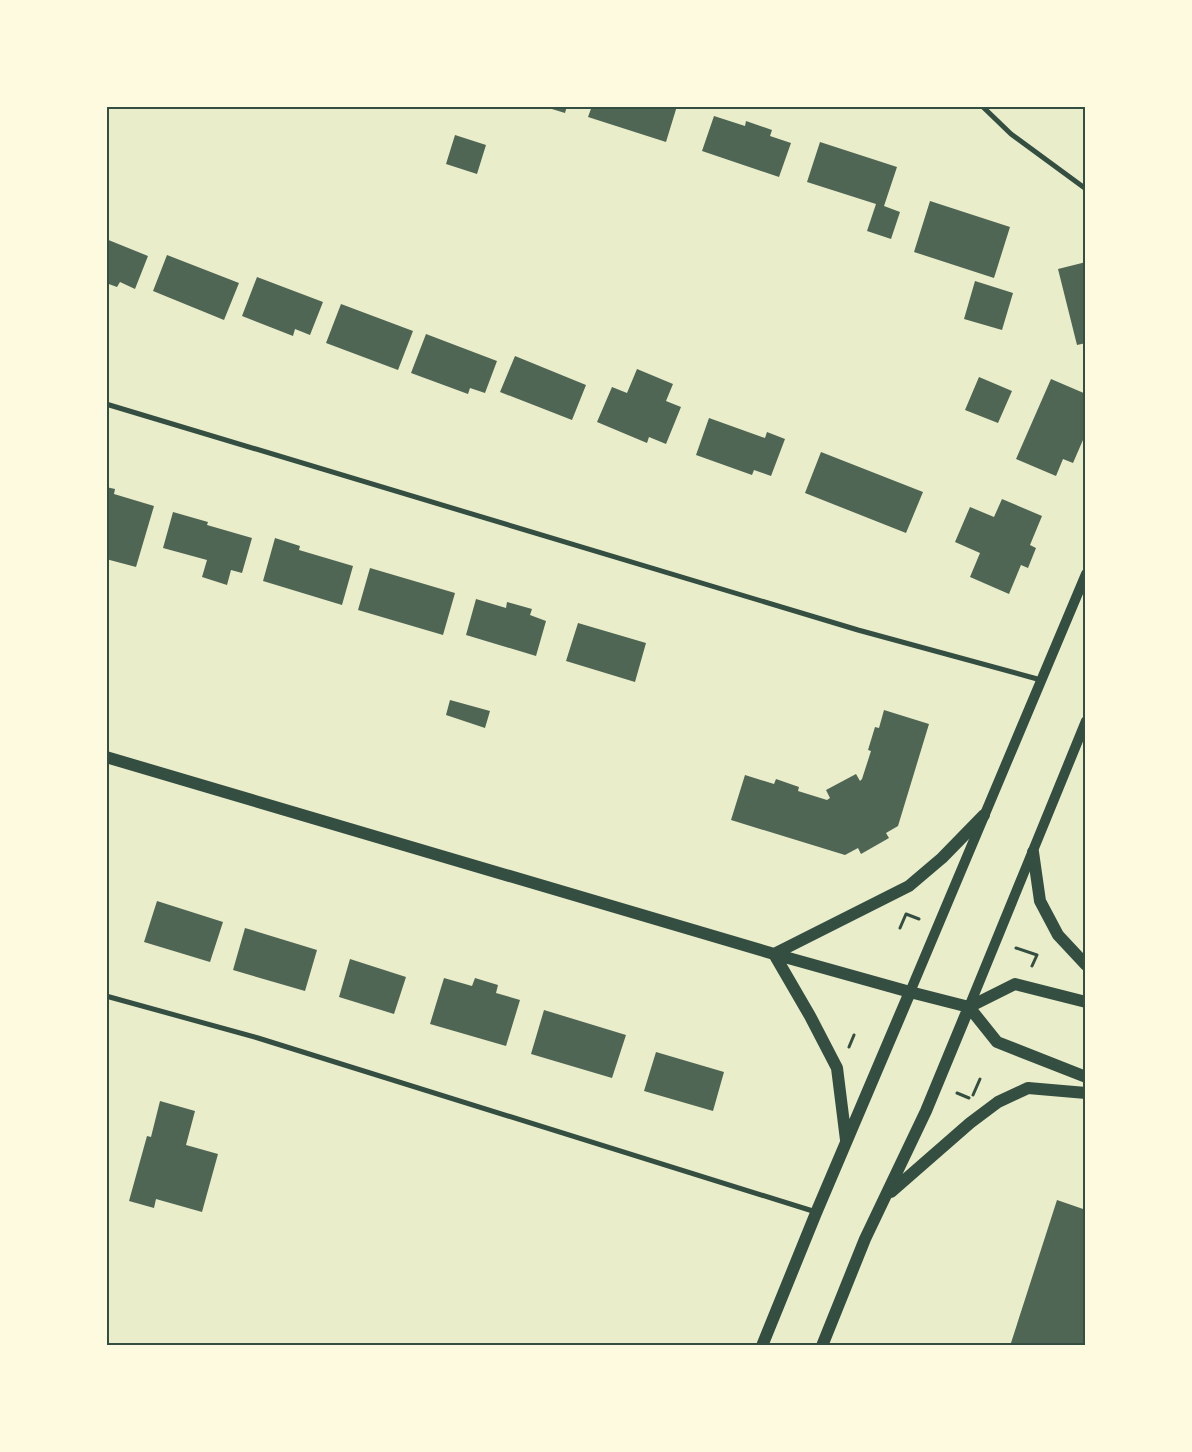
<svg xmlns="http://www.w3.org/2000/svg" width="1192" height="1452" font-family="'Public Sans',sans-serif">
<style>
.building{fill:#4f6655}
.lines{fill:none;stroke-linecap:round;stroke-linejoin:round}
.path{stroke:#344e41;stroke-width:3}
.minor{stroke:#344e41;stroke-width:5}
.secondary{stroke:#344e41;stroke-width:10}
.primary{stroke:#344e41;stroke-width:12}
.neatline{fill:none;stroke:#344e41;stroke-width:2}
</style>
<rect width="100%" height="100%" fill="#e9edc9"/>
<path class="building" d="M542,106H567L565,113Z
M592,106H677L666,142L588,117Z
M714,116L745,126L746,121L772,130L770,136L791,143L779,177L702,151Z
M455,135L486,145L477,174L446,164Z
M820,142L897,167L884,206L900,212L891,239L867,231L876,204L807,182Z
M930,201L1010,227L994,278L914,252Z
M106,239L148,256L135,289L120,282L117,287L106,283Z
M167,255L239,283L224,320L153,291Z
M1086,262V343L1077,345L1058,269Z
M257,277L323,302L310,335L295,329L293,336L242,316Z
M975,281L1013,293L1002,330L964,319Z
M341,304L413,331L398,370L326,343Z
M426,334L497,361L485,393L470,388L468,394L411,373Z
M515,356L586,385L572,420L500,392Z
M637,369L673,384L666,401L681,407L666,444L649,437L647,443L597,422L612,387L627,393Z
M979,377L1012,391L998,423L965,410Z
M1051,379L1086,394V433L1073,463L1063,459L1056,476L1016,459Z
M709,418L765,438L767,432L785,439L771,476L754,470L752,475L696,455Z
M821,452L923,492L906,533L805,493Z
M106,487L115,489L114,494L154,506L136,567L106,559Z
M1002,499L1042,516L1030,545L1036,548L1028,568L1021,565L1009,594L970,577L980,553L955,542L970,507L994,517Z
M173,512L208,522L207,525L252,538L242,573L231,570L227,585L202,577L207,560L163,548Z
M275,538L300,546L299,550L353,566L342,605L263,581Z
M370,568L455,593L443,635L358,610Z
M476,599L506,608L507,602L532,609L530,615L546,621L536,656L466,635Z
M578,623L646,643L635,682L566,661Z
M450,700L490,711L485,728L446,715Z
M884,710L929,724L898,826L886,833L889,838L861,854L858,848L845,855L731,820L745,775L774,784L776,779L799,787L798,791L827,800L830,798L826,790L856,774L860,781L862,779L871,751L868,750L875,727L879,728Z
M157,901L223,922L210,962L144,942Z
M245,928L317,950L305,991L233,970Z
M350,959L406,977L394,1014L339,997Z
M444,978L472,986L475,978L498,985L496,993L520,1000L506,1046L430,1024Z
M544,1010L626,1035L612,1078L531,1054Z
M656,1052L724,1072L713,1111L644,1091Z
M160,1101L195,1111L186,1145L218,1154L202,1212L156,1199L154,1208L129,1201L147,1136L151,1137Z
M1057,1200L1086,1210V1346H1010Z"/>
<g class="lines">
<path class="path" d="M900,928L906,914L919,919
M1016,948L1037,955L1032,966
M849,1047L854,1035
M957,1093L969,1098
M973,1095L980,1079"/>
<path class="minor" d="M982,106L1011,134L1086,189
M106,404L858,630L1041,680
M106,996L258,1038L816,1212"/>
<path class="secondary" d="M910,992L1086,574
M969,1007L1086,721"/>
<path class="primary" d="M106,757L774,954L910,992L969,1007
M1033,852L1040,901L1058,935L1086,965
M774,954L909,886L942,858L984,815
M774,954L810,1016L837,1068L846,1140
M969,1007L997,1042L1086,1077
M969,1007L1015,984L1086,1002
M891,1192L970,1123L998,1102L1028,1088L1086,1093
M762,1346L816,1213L910,992
M822,1346L865,1239L926,1111L969,1007"/>
</g>
<rect width="1192" height="1452" fill="none" stroke="#fefae0" stroke-width="215"/>
<rect x="108" y="108" width="976" height="1236" class="neatline"/>
</svg>
